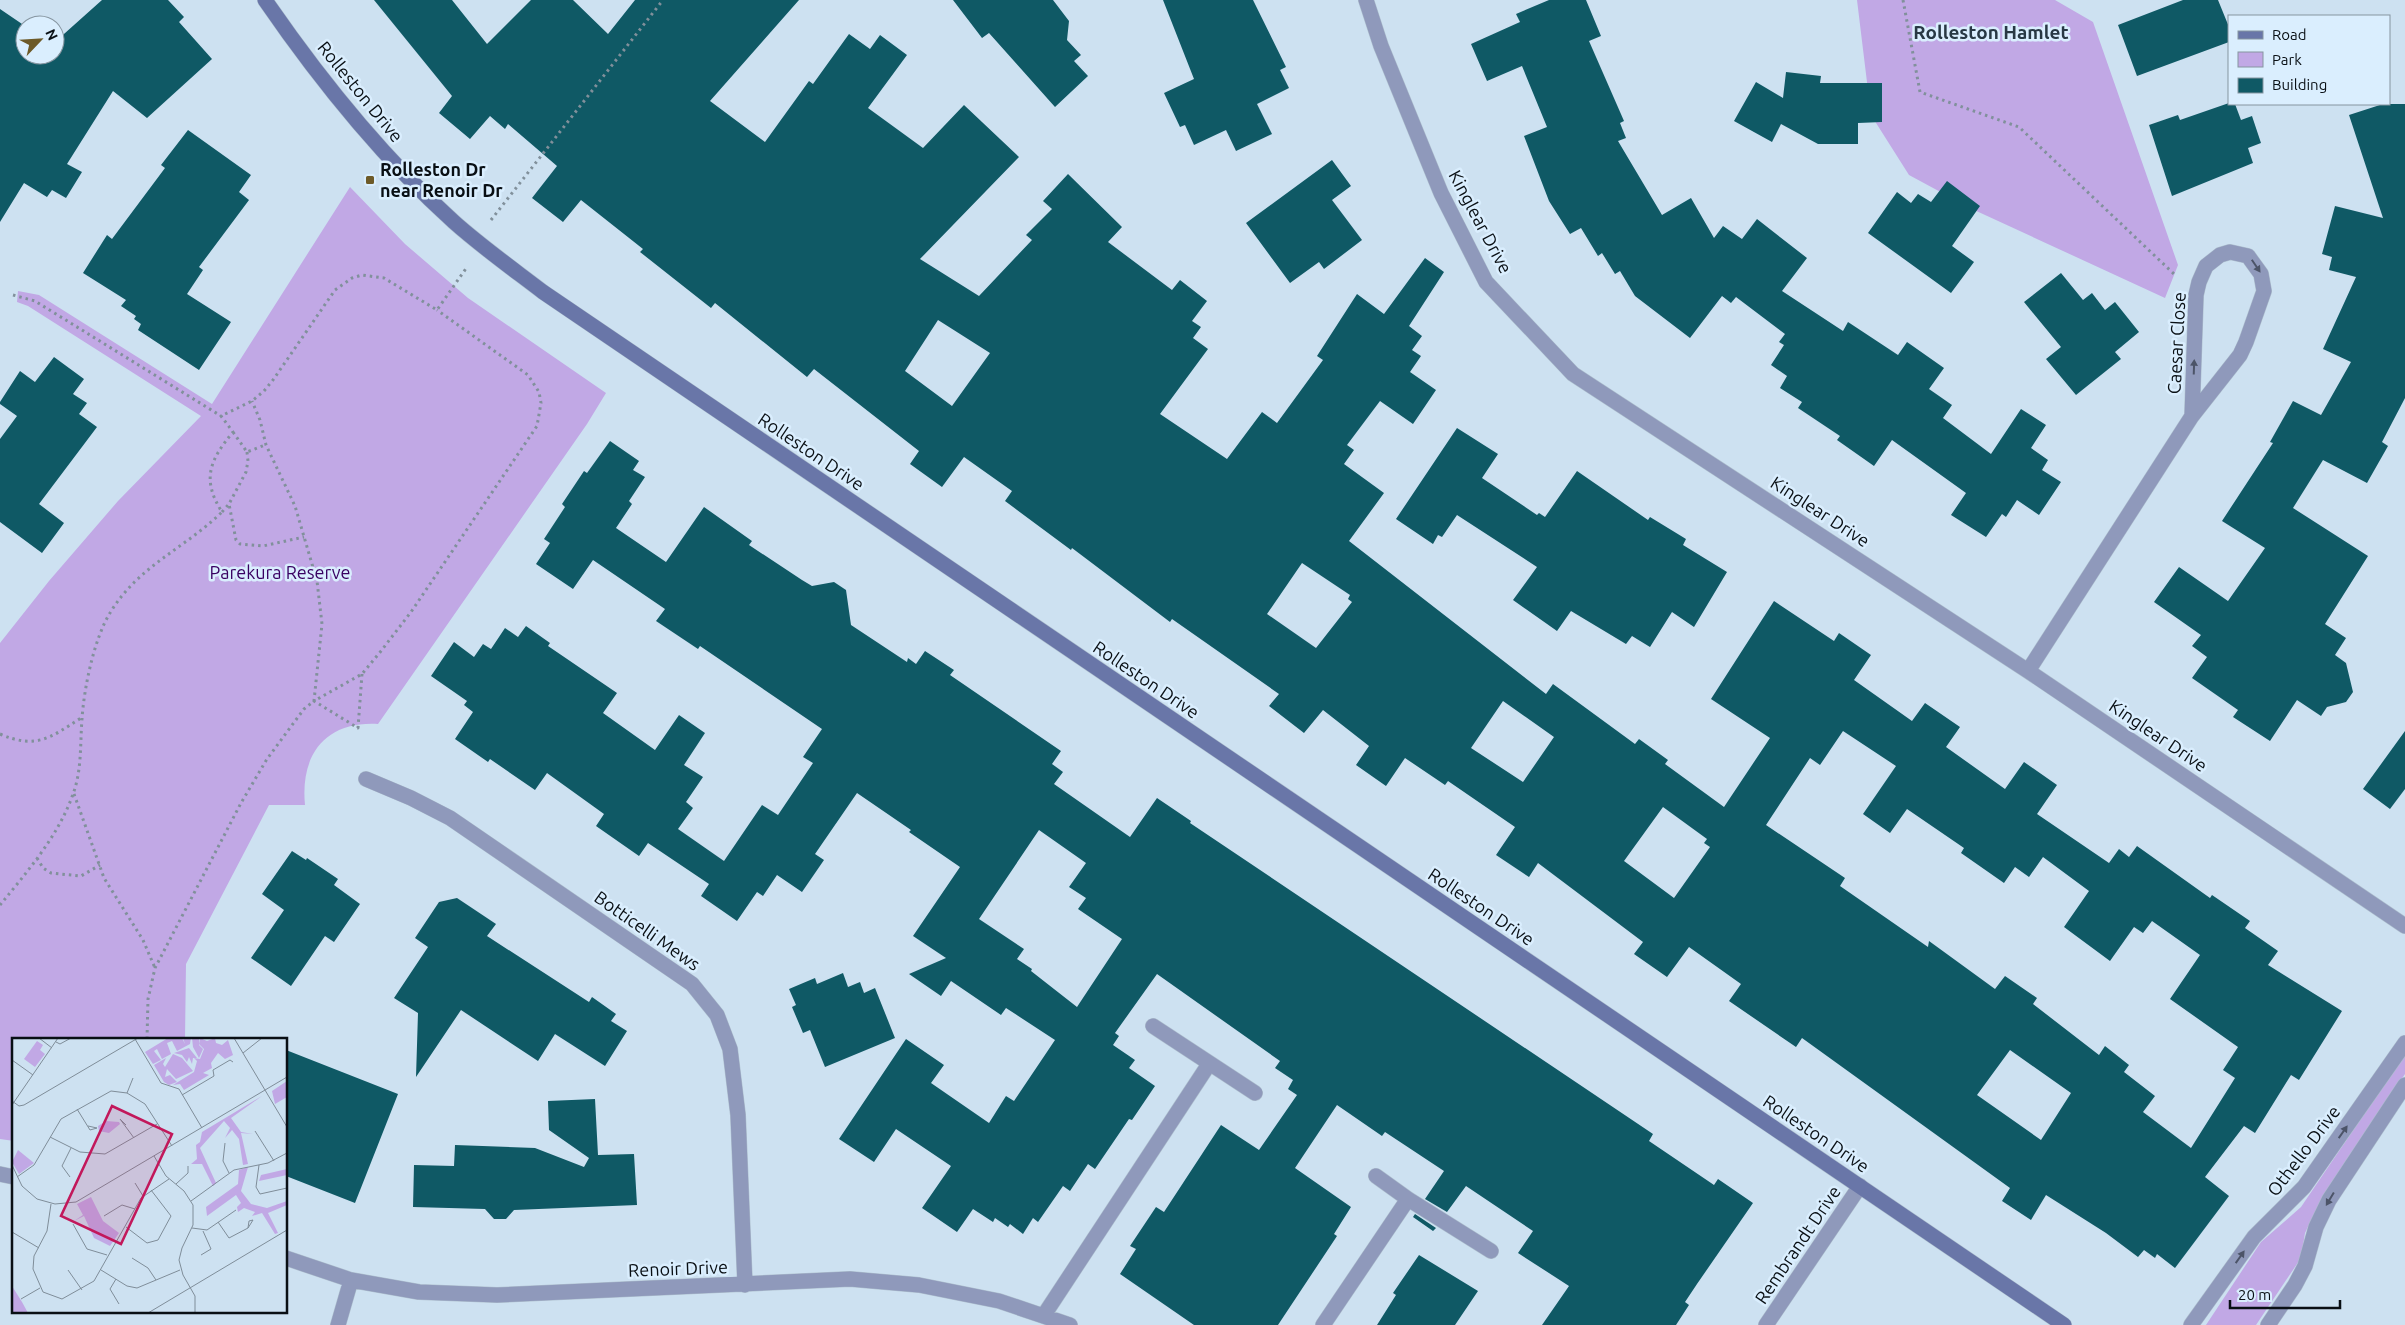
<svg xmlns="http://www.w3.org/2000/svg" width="2405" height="1325" font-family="Ubuntu,sans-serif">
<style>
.green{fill:#c1a8e5}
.building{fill:#0f5965;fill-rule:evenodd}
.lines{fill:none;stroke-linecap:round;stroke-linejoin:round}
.minor-casing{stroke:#aebfce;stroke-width:16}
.secondary-casing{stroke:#aebfce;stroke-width:16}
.path{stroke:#81909b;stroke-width:3;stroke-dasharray:2.5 4;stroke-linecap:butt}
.minor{stroke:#8f99bb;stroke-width:15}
.secondary{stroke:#6976a8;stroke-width:15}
.oneway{fill:#4c5468}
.poi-dot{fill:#6d5a28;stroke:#daeefe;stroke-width:2}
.labels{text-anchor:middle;stroke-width:5;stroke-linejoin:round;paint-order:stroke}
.street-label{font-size:18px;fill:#090f14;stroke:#daeefe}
.poi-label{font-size:18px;font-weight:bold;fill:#090f14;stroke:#daeefe;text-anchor:start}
.park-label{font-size:18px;fill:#390162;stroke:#daeefe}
.neighbourhood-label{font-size:19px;font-weight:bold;fill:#283844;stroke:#daeefe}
.inset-road{fill:none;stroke:#7f8d99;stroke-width:1}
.view{fill:#c2185b;fill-opacity:0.15;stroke:#c2185b;stroke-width:2.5}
.inset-edge{fill:none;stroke:#090f14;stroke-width:2.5}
</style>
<rect width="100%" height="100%" fill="#cde1f1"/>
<path class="green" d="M1857,0H2055L2093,22L2178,265L2165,298L1972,209L1909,175L1871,115Z
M350,187L405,244L468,298L606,393L587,424L378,724C326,721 300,754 305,805H269L186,964L185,1039H14V1141L0,1139V643L49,581L118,501L201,416L28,306L17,302L18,291L39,295L212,404Z
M2405,1054V1074L2317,1208L2305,1233L2301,1258L2256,1325H2206L2261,1242L2301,1207Z"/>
<path class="building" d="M102,0H168L184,17L179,22L212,59L147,118L113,91L67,164L82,172L66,198L52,190L47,197L24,183L0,222V9L25,26V55H55V42Z
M374,0H452L487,44L531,0H573L608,34L635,0H799L710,101L765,142L809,81L813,84L849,34L870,49L880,35L907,55L868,108L923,148L964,105L1019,157L920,259L979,296L1032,240L1026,235L1052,209L1043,201L1068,174L1122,227L1108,242L1172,290L1180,280L1207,301L1192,321L1201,327L1193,338L1208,349L1160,414L1227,459L1262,412L1277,423L1323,360L1317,356L1357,294L1384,314L1425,258L1444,272L1409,326L1422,336L1412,350L1421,356L1410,372L1436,390L1413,424L1380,401L1347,445L1354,450L1344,464L1384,493L1349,541L1546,694L1553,684L1635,744L1639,739L1668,760L1665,764L1724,807L1770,738L1711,699L1774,601L1834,641L1839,633L1871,655L1854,680L1912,721L1925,703L1960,727L1946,747L2005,789L2024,762L2057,785L2037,814L2109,863L2119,849L2129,857L2137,846L2210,898L2212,895L2250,921L2245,928L2278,951L2268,965L2342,1011L2299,1080L2291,1075L2255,1133L2244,1126L2205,1177L2229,1196L2175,1268L2157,1254L2155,1258L2144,1250L2138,1257L2106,1233L2046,1195L2031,1220L2002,1201L2010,1188L1802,1038L1796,1047L1729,1001L1741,984L1689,947L1667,977L1634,954L1643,942L1538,863L1529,877L1496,855L1515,827L1448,781L1445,785L1405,758L1386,786L1356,765L1369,746L1323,710L1304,733L1269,706L1279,694L1172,619L1170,622L1072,548L1071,550L1005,501L1012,491L964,457L942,487L910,464L919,451L814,369L807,377L715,303L711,308L640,252L643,249L581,200L563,222L532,198L557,166L508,124L505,129L490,116L470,139L439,113L452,96ZM938,320L990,353L952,406L905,371ZM1302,563L1350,595L1348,599L1352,602L1316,648L1267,614ZM1503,701L1554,737L1523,782L1471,748ZM1843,731L1896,766L1863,814L1890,833L1907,809L1964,848L1961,853L2004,883L2015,867L2029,877L2043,857L2089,891L2064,927L2110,961L2134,927L2143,933L2152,921L2200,955L2170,999L2238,1047L2223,1070L2235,1078L2191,1148L2143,1112L2155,1096L2124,1072L2129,1065L2105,1046L2099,1055L2033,1004L2037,998L2005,976L1995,989L1929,941L1928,947L1840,886L1845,878L1766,825L1810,758L1820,765ZM1663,807L1707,839L1704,843L1710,847L1674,898L1624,861ZM2010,1050L2071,1093L2041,1140L1977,1095Z
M953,0H1053L1069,21L1067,40L1081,55L1074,61L1088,76L1055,107L989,33L982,38Z
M1163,0H1253L1286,67L1280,70L1289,88L1257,104L1272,134L1236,151L1226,130L1194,145L1185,125L1180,127L1164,93L1194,79Z
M1549,0H1586L1601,36L1589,41L1624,121L1620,123L1626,138L1618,141L1662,215L1691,198L1714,238L1723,226L1742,239L1757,219L1807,258L1782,291L1843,331L1848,322L1898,355L1907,342L1944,368L1929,389L1952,405L1943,418L1991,454L2021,409L2046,425L2031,448L2048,460L2042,470L2061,482L2039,515L2017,500L2006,517L2002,514L1986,537L1951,515L1966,493L1892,440L1874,466L1837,440L1840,436L1798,408L1802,402L1780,388L1787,376L1771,365L1784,345L1779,342L1785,334L1736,297L1731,303L1722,296L1690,338L1635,296L1620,271L1615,274L1602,253L1598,256L1581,228L1570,234L1549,201L1524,136L1547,127L1522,66L1487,81L1471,44L1520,22L1516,14Z
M2183,0H2218L2229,27V42L2137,76L2118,25Z
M1786,72L1821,76L1820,83H1882V122L1858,123V144H1818L1781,124L1772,142L1734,121L1756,82L1783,98Z
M2229,103L2235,104L2241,120L2252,116L2261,143L2248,148L2253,163L2172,196L2149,125L2178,115L2180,120Z
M2383,104H2405V398L2382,442L2388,446L2367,483L2323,460L2293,508L2368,556L2325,624L2346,638L2335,655L2346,663L2353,692L2346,702L2327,707L2321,716L2297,700L2270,741L2233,717L2238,710L2192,678L2207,657L2192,646L2201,635L2154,602L2179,567L2228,601L2265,548L2222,521L2273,443L2270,442L2293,401L2321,415L2351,362L2323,349L2356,277L2329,270L2332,257L2322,254L2335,206L2383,218L2349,115Z
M188,130L251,175L239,192L249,200L199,267L203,270L187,294L231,322L199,370L138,330L141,324L134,319L136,316L121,306L126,300L83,273L107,235L112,239L165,168L161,165Z
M1332,160L1351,186L1332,200L1362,240L1324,269L1319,262L1290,283L1246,223Z
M1947,181L1980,206L1952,246L1974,262L1951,293L1868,233L1897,192L1911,203L1918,194L1931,202Z
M2061,273L2083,300L2092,293L2105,310L2115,302L2139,332L2115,352L2121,359L2076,395L2046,359L2061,347L2024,302Z
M54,357L84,379L73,394L87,403L79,414L97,427L39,504L64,523L42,553L0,522V439L17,416L0,404V402L20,371L35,382Z
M1457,428L1498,454L1482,478L1537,515L1539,513L1545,517L1577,471L1648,520L1650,517L1686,539L1683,545L1727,572L1694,627L1672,612L1650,647L1632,636L1626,644L1571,611L1557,631L1513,600L1537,567L1457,515L1442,537L1438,535L1433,544L1396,519Z
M610,441L639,461L633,470L645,477L629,501L632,504L616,528L666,562L704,507L752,541L749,545L802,580L812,586L834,582L846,590L851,625L907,662L908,658L916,664L925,651L954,670L950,675L1061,751L1052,764L1063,772L1054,784L1130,837L1157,798L1191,821L1190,823L1653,1134L1649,1141L1714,1185L1718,1179L1753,1203L1697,1284L1685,1302L1689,1305L1676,1325H1542L1569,1286L1518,1253L1533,1231L1466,1186L1447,1212L1425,1199L1444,1171L1385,1132L1382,1136L1337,1105L1295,1168L1351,1207L1334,1234L1337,1236L1278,1325H1194L1120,1274L1136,1249L1130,1246L1156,1207L1164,1212L1221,1125L1259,1150L1297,1095L1288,1089L1293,1080L1275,1068L1280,1061L1157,974L1115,1033L1119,1036L1113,1045L1135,1060L1129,1068L1155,1086L1132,1120L1129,1119L1095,1169L1088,1164L1070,1191L1063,1186L1038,1222L1033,1218L1023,1234L1010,1224L1008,1227L995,1218L993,1222L973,1209L957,1232L922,1208L951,1166L896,1129L874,1162L839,1139L906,1039L944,1065L931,1083L989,1123L1006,1096L1014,1101L1055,1040L1006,1008L1001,1015L951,981L941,996L909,974L946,958L913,936L960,867L909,832L911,830L857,793L815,854L824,860L802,892L777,875L763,896L757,892L737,921L701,896L709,884L648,843L639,856L596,826L604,814L547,773L535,790L490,759L488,762L455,739L473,712L464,705L467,701L431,676L454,642L474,657L483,644L491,649L505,628L518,637L526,626L550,643L548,646L617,693L603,713L655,750L679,715L705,733L684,765L703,777L686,802L693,808L678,829L724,861L762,805L778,815L813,763L803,757L822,729L700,646L698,649L656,621L665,609L593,560L573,589L536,564L550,543L544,539L565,507L562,504L584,471L587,473ZM1039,830L1086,863L1069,887L1086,898L1078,909L1122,939L1077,1007L1031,971L1032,969L1017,959L1024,949L979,919Z
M2405,731V789L2390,809L2363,789Z
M292,851L306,860L307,858L338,879L334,885L360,904L334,942L325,936L291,986L251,958L284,910L262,894Z
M457,898L496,924L487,936L589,1002L592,997L616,1014L611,1021L627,1031L605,1066L555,1034L538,1061L461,1010L416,1077L418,1013L394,998L428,947L415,938L439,902Z
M843,973L848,987L860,982L864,993L875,988L895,1038L825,1067L810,1030L803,1033L792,1007L796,1005L789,989L815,978L817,984Z
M286,1050L398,1094L355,1203L286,1176Z
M595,1099L598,1155L634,1154L637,1205L514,1210L506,1219H494L485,1209L413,1207L414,1165L454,1166L455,1145L535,1148L584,1167L589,1158L549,1130L548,1101Z
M1415,1214L1436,1228L1433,1231L1413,1217Z
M1419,1255L1478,1291L1455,1325H1377L1396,1295L1393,1293Z"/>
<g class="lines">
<g class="minor-casing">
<path id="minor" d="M1366,0L1381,46L1441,193L1486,282L1573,374L2028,671L2405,926
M2028,671L2192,416L2240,355L2246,342L2264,291L2261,274L2248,256L2230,252L2220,255L2206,266L2199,282L2196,295L2192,416
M366,779L411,798L450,818L692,984L717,1015L730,1049L738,1115L745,1285
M1153,1026L1255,1093
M0,1174L14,1177
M1376,1176L1408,1199L1491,1251
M286,1258L351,1280L419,1292L497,1295L850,1279L919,1285L999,1301L1070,1325
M1044,1315L1209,1064
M338,1325L351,1280
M1323,1325L1408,1199
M1766,1325L1860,1186
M2191,1325L2254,1237L2304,1187L2405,1043
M2268,1325L2295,1285L2305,1266L2316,1227L2329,1200L2405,1085"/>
</g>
<g class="secondary-casing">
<path id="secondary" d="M265,0C320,80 382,157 454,222C482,247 513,269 543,292L2064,1325"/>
</g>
<path class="path" d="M1903,0L1920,92L2019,127L2174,274
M491,220L663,0
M13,295L35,301L221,416
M233,432L247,452L265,445
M247,452L248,461L246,472L229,504L236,540L240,544L263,546L304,537
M222,512L229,504
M362,674L358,728L314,701L362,674L381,651L411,612L537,426L541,403L539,392L528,375L437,310
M0,734C37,750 51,737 81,718
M74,794L104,878L143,940L155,968
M37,858L43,868L51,873L81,876L100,865
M0,905C27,872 59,835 73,794C82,770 80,744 82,719C84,688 94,639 110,613C138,566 184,549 222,512C201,479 210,460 233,432L221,416L252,401L264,391L273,380L335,290L352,278L362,275L384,278L437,310L467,267
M147,1039L148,999L155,968L241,803L267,759L304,709L314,701L322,624L317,581L295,506L266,445L260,420L252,401"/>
<use href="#minor" class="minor"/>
<use href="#secondary" class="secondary"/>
</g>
<defs><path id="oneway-solid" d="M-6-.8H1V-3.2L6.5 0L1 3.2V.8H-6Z" transform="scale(1.25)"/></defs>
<g class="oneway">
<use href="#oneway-solid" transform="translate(2256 266) rotate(56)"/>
<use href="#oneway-solid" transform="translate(2194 367) rotate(-88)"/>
<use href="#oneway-solid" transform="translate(2343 1132) rotate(-55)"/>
<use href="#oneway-solid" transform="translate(2330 1199) rotate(121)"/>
<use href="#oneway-solid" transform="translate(2240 1257) rotate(-55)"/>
</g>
<rect class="poi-dot" x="365" y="175" width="10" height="10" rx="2.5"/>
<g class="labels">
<g class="street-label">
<text transform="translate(360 92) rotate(51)" y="6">Rolleston Drive</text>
<text transform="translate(1480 222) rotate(62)" y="6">Kinglear Drive</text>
<text transform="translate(2177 343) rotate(-87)" y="6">Caesar Close</text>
<text transform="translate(811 452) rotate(34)" y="6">Rolleston Drive</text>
<text transform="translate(1820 512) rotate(33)" y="6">Kinglear Drive</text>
<text transform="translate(1146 680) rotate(34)" y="6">Rolleston Drive</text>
<text transform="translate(2158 736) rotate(34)" y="6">Kinglear Drive</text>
<text transform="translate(1481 907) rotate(34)" y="6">Rolleston Drive</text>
<text transform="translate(647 931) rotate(35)" y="6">Botticelli Mews</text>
<text transform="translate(1816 1134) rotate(34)" y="6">Rolleston Drive</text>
<text transform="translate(2304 1151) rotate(-53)" y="6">Othello Drive</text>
<text transform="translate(1798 1245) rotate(-56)" y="6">Rembrandt Drive</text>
<text transform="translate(678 1269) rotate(-2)" y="6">Renoir Drive</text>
</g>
<g class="poi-label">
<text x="380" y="176">Rolleston Dr<tspan x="380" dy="21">near Renoir Dr</tspan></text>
</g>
<g class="park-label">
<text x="280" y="579">Parekura Reserve</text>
</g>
<g class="neighbourhood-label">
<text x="1991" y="39">Rolleston Hamlet</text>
</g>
</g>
<g transform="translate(12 1038)">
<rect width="275" height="275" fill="#cde1f1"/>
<path d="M156,0H170L173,6L171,0H179L178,6L165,13L160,3L155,5L159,16L150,21L145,11L142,13L149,22L141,26L133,14ZM180,0H187V7L191,11L187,20L181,9ZM188,0L195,3L203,0L204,5L210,7L216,2L221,17L213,21L206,15L199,25L200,30L191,35L197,37L172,52L168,46L161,47L182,34L185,23L182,20L188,21L192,11L187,6ZM25,3L31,7L28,12L33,16L23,29L12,21ZM177,10L185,20H181L180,26L177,19L175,24L170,17L162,15ZM161,16L170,20L181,33L164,41L155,31L153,39L158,37L165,44L157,47L152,44L142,27L154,20L151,26L153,29ZM275,43V59L263,66L260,53ZM250,58L219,80L229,94L241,96L229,95L236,126L231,127L227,101L220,92L213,100L218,90L212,83L188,110L204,145L201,148L190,126H179L185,121L184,107L188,104L190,94ZM94,83L107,84L108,86L97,95L87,93L86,88ZM6,112L22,125L7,136L0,124ZM236,129L229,153L239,166L255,170L275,163V167L256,175L266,195L263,196L250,175L240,178L243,174L232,170L226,174L225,169L229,165L224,157L195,178L194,169L226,146L227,132ZM275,131V137L247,143L249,137ZM79,159L91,183L107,195L98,208L82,200L72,178L62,183L71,177L65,166ZM0,248L10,264L16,275H0Z" fill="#c1a8e5"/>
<path class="inset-road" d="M27,0L40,10M222,0L275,89M123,1L149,45L167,51L190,90M44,4L48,6L59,0M231,15L250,0M0,22L21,37M115,55L121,40M170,57L202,38L201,32L218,22L221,24M0,63L7,68L12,67L126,0M0,67L46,0M65,71L78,92L85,90L76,88M114,87L108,81L122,100M243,93L262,123M38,99L68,114L93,116L145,86M213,105L211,123L217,135M142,118L154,138L172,153L181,167V187L170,210L167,222L171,237L183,258V275M0,127L10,148L25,161L43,166L64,164L275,39M247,127L244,149L248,156L275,150M5,139L22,127L49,81L99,53L115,55L133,66L160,108M58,139L50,128L59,110M123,145L131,158M164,146L176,135V128M179,163L222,132L256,125L275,115M39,166L35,193L22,218L21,231L31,254L50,261L82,243L129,160L157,141M92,178L110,167L123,171M206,184L217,200L236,190L241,182L237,183L236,190M61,186L75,211L95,217M114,189L135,205L146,202L159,178L139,152M180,190L195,192L224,172M0,194L27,210M189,217L199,211L191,193M120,220L136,230L144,242M56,232L70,252M89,232L115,248L125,250L168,232M104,241L98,251L107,266M9,261L28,250M136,275L275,192"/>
<path class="view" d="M100,68L160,96L109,206L49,178Z"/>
<rect width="275" height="275" class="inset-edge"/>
</g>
<rect x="2228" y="15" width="162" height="90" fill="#daeefe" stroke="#8695a0"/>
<rect x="2238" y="31" width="25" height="8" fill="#6976a8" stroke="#8695a0"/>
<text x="2272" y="40" font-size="15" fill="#090f14">Road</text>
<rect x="2238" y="52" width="25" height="15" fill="#c1a8e5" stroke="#8695a0"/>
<text x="2272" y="65" font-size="15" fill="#090f14">Park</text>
<rect x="2238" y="78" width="25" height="15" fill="#0f5965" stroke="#8695a0"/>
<text x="2272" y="90" font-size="15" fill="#090f14">Building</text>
<g transform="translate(40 40) rotate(65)"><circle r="24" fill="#daeefe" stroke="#8695a0"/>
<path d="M0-4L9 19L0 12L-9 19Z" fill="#6d5a28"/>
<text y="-8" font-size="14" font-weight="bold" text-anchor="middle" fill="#090f14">N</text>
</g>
<path d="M2230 1300v8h110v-8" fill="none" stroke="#090f14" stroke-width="2.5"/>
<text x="2238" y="1300" font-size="15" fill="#090f14" stroke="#daeefe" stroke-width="4" paint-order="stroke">20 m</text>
</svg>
